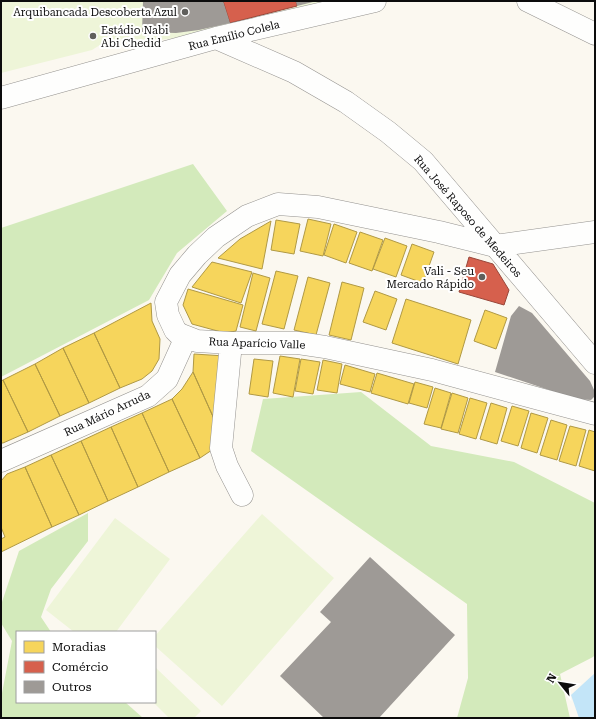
<svg xmlns="http://www.w3.org/2000/svg" width="596" height="719" font-family="'Roboto Serif',serif">
<style>
.forest{fill:#d3eabb}
.pitch{fill:#eef5d8}
.water{fill:#c3e5f8}
.homes{fill:#f6d55c;stroke:#b09944}
.shops{fill:#d6604d;stroke:#99473a}
.building{fill:#9e9a96}
.lines{fill:none;stroke-linecap:round;stroke-linejoin:round}
.minor-casing{stroke:#94928f;stroke-width:23}
.minor{stroke:#fefefd;stroke-width:22}
.poi-dot{fill:#605f5c;stroke:#fff;stroke-width:1.5}
.labels{text-anchor:middle;stroke-width:4;stroke-linejoin:round;paint-order:stroke}
.poi-label{font-size:11px;fill:#0c0c0c;stroke:#fff;text-anchor:end}
.street-label{font-size:11px;fill:#0c0c0c;stroke:#fff}
</style>
<rect width="100%" height="100%" fill="#fbf8f0"/>
<path class="forest" d="M193,164L227,211L177,253L149,300L1,377V228Z
M361,392L431,446L514,462L595,503V655L593,657L560,674L570,718H457L468,678L467,604L251,451L263,399Z
M88,513V541L51,589L41,617L51,632H17V702H125L143,718H1V693H2L12,641L1,623V605L19,551Z"/>
<path class="pitch" d="M1,1H342L207,34L159,40L122,39L100,45L92,50L1,73Z
M262,514L334,578L222,706L155,646V636Z
M115,518L170,559L116,632H74L46,610Z
M155,667L201,711L194,718H169L153,702H155Z"/>
<path class="water" d="M595,673V718H579L571,695Z"/>
<path class="homes" d="M308,219L331,224L323,256L300,251Z
M276,220L300,224L294,254L271,250Z
M271,221L262,269L218,258L240,239Z
M334,224L357,232L346,263L324,255Z
M360,232L383,240L372,271L349,263Z
M385,238L407,246L396,277L373,269Z
M412,244L434,252L423,283L401,275Z
M212,262L252,272L241,303L192,287Z
M276,271L298,276L284,329L262,324Z
M253,273L270,278L256,331L240,327Z
M308,277L330,283L316,335L294,330Z
M342,282L364,288L351,340L329,335Z
M188,289L243,305L236,331L225,333L192,324L183,305Z
M375,291L397,299L386,330L363,322Z
M406,299L471,320L458,364L392,343Z
M151,303L152,321L160,339L159,359L152,371L142,379L120,388L94,333Z
M485,310L507,318L496,349L474,341Z
M94,333L120,388L89,403L63,348Z
M63,348L89,403L60,416L35,364Z
M194,354L225,356L219,430L193,372Z
M280,356L300,359L293,397L273,393Z
M254,359L273,361L268,397L249,394Z
M301,359L320,362L313,394L295,391Z
M323,360L342,364L337,393L317,390Z
M35,364L60,416L28,432L3,380Z
M345,365L375,374L370,392L340,384Z
M193,372L219,430L218,446L200,458L172,399L182,389Z
M377,373L414,384L408,404L371,393Z
M3,380L28,432L3,443H1V381Z
M415,382L433,387L427,408L409,403Z
M435,388L451,393L441,428L424,424Z
M452,393L468,398L458,433L441,429Z
M470,398L487,403L476,439L459,434Z
M172,399L200,458L169,472L142,413Z
M491,403L507,408L497,444L480,439Z
M512,406L529,411L518,446L501,441Z
M142,413L169,472L138,487L111,427Z
M531,413L548,418L537,453L521,448Z
M551,420L567,425L557,460L540,455Z
M570,426L586,430L576,466L559,461Z
M111,427L138,487L108,501L81,441Z
M589,430L595,432V471L579,466Z
M81,441L108,501L79,515L51,455Z
M51,455L79,515L52,527L25,467Z
M25,467L52,527L1,552V539L5,537L1,527V481L7,474Z"/>
<path class="shops" d="M223,1H296L297,6L230,23Z
M469,257L493,264L509,290L504,305L459,292Z"/>
<path class="building" d="M143,1H223L230,23L199,30L176,33L142,32Z
M296,1H313V2L297,6Z
M519,306L532,313L590,381L595,392V396L591,400L576,399L495,372L511,316Z
M370,557L455,635L379,718H324L280,676L331,622L320,612Z"/>
<g class="lines">
<g class="minor-casing">
<path id="minor" d="M528,1L595,34
M216,38L294,72L346,102L388,132L423,161L595,363
M1,98L216,38L375,1
M595,232L495,246L439,232L318,207L278,204L247,216L216,237L197,255L180,275L166,302L168,315L175,330L179,334L197,341L231,343H298L325,347L432,370L595,414
M231,343L221,448L227,466L242,495
M1,461L148,396L167,379L186,337"/>
</g>
<use href="#minor" class="minor"/>
</g>
<g class="poi-dot">
<circle cx="185" cy="12" r="4"/>
<circle cx="93" cy="36" r="4"/>
<circle cx="482" cy="277" r="4"/>
</g>
<g class="labels">
<g class="poi-label">
<text x="177" y="16">Arquibancada Descoberta Azul</text>
<text x="101" y="34" text-anchor="start">Estádio Nabi<tspan x="101" dy="13">Abi Chedid</tspan></text>
<text x="474" y="275">Vali - Seu<tspan x="474" dy="13">Mercado Rápido</tspan></text>
</g>
<g class="street-label">
<text transform="translate(234 35) rotate(-14)" y="4">Rua Emílio Colela</text>
<text transform="translate(468 216) rotate(49)" y="4">Rua José Raposo de Medeiros</text>
<text transform="translate(257 343) rotate(2)" y="4">Rua Aparício Valle</text>
<text transform="translate(107 413) rotate(-25)" y="4">Rua Mário Arruda</text>
</g>
</g>
<rect width="596" height="719" fill="none" stroke="#0c0c0c" stroke-width="4"/>
<rect x="16" y="631" width="140" height="72" fill="#ffffff" stroke="#9e9e9e"/>
<rect x="24" y="641" width="20" height="12" fill="#f6d55c" stroke="#9e9e9e"/>
<text x="52" y="651" font-size="12" fill="#0c0c0c">Moradias</text>
<rect x="24" y="661" width="20" height="12" fill="#d6604d" stroke="#9e9e9e"/>
<text x="52" y="671" font-size="12" fill="#0c0c0c">Comércio</text>
<rect x="24" y="681" width="20" height="12" fill="#9e9a96" stroke="#9e9e9e"/>
<text x="52" y="691" font-size="12" fill="#0c0c0c">Outros</text>
<g transform="translate(560 683) rotate(300)" stroke="#ffffff" stroke-width="3" paint-order="stroke">
<path d="M0-3L7 15L0 10L-7 15Z" fill="#0c0c0c"/>
<text y="-6" font-size="11" font-weight="bold" text-anchor="middle" fill="#0c0c0c">N</text>
</g>
</svg>
